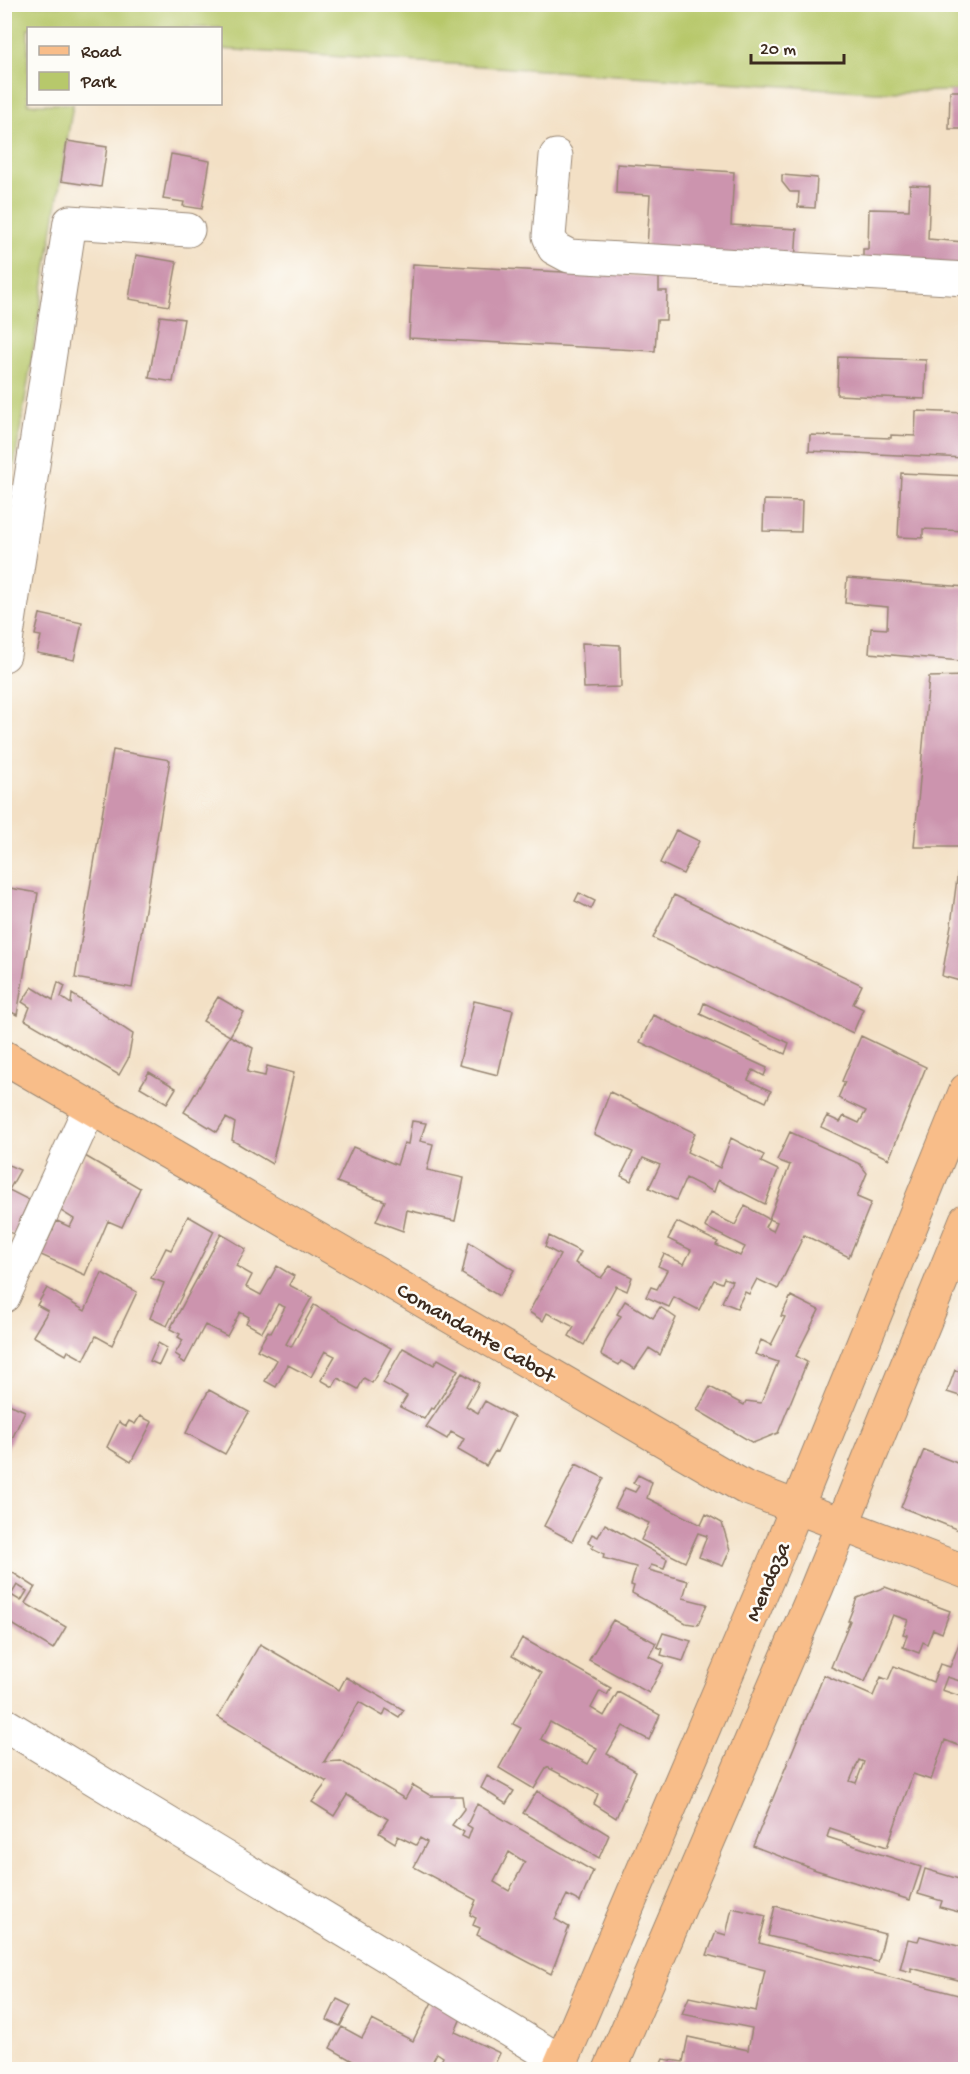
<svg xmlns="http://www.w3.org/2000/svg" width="970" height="2074" font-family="'Gochi Hand',sans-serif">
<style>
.green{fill:#b7c86b;stroke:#797944;stroke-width:1.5}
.building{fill:#cc94ae;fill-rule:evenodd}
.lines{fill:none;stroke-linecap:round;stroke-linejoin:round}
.minor-casing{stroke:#978572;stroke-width:35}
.major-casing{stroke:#978572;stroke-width:35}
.minor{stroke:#fff;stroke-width:33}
.major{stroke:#f8bd89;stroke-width:33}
.labels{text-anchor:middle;stroke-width:5;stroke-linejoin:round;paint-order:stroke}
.street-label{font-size:22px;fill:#3b2a1e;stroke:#fdfcf7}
</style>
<rect width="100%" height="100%" fill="#fdfcf7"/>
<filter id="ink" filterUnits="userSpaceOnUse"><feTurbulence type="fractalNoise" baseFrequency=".0167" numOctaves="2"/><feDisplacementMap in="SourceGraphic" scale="12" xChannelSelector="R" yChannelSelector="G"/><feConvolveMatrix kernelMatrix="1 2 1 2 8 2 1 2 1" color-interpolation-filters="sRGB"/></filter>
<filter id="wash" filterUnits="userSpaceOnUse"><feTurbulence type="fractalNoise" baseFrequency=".008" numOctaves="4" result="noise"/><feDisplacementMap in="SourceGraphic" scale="24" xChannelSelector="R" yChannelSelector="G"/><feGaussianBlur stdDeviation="1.35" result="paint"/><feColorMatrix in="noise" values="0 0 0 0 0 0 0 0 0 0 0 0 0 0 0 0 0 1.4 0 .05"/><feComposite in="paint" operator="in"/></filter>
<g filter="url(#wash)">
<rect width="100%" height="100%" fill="#f3e0c5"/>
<path class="green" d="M5,5H965V91L876,92L221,49L220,28H28V104H73L5,523Z"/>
<g id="blocks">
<path class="building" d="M950,91H966V129H949Z
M67,141L107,147L101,187L61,181Z
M171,154L210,161L202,209L183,206L184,202L163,199Z
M617,164L734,172L731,225L797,229L795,264L647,249L650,195L616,193Z
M782,175L817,178L815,208L798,207L799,192H790L782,182Z
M910,185L930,186L928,239L964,242L963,273L863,270V249H868L869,209L909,210Z
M136,255L177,262L169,306L129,299Z
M413,264L659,277V291H667L666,320H657L655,351L409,338Z
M160,316L184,319L173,382L149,378Z
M838,357L926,360L925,399L837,395Z
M916,411L966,413V458L809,451L810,435L891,438V435L915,436Z
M901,473L966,476V531L923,529V538L898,537Z
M764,500L802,501L801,532L763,531Z
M847,578L966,587L961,661L869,653L871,628L887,629L888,607L845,603Z
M40,614L82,623L74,660L37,653L41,636L35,635Z
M582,643L620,645L621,687L584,688Z
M966,676V968L960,981L942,976L951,925L961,847H914L929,677Z
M113,750L170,760L132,988L75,978Z
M676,830L699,841L683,874L660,863Z
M4,887L38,893L17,1015L4,1008Z
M579,893L595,901L591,909L575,901Z
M674,895L862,985L853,1004L863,1009L853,1033L653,938Z
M58,982L65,986L61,997L71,1004L72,994L133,1034L128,1059L119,1075L25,1020L30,1007L22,1002L32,987L53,1000Z
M218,997L244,1012L230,1036L253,1048L247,1072L265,1076L267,1066L294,1073L272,1164L232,1140L235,1123L226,1118L217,1132L184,1112L230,1036L203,1021Z
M474,1001L513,1010L498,1075L459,1065Z
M704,1003L789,1043L785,1054L700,1014Z
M653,1015L767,1068L764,1076L753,1070L748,1080L771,1091L766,1102L640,1042Z
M861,1036L926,1067L889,1159L821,1127L827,1116L840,1122L844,1116L859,1123L866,1111L838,1098L845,1082L842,1081Z
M149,1072L176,1088L167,1103L140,1087Z
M610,1092L695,1133L687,1152L720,1168L731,1138L764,1155L761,1162L778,1170L765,1204L718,1180L714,1192L686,1178L676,1200L649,1188L660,1165L643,1158L631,1181L621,1176L633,1152L594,1134Z
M412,1121L426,1123L420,1141L433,1144L427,1170L464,1178L455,1221L407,1210L403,1231L376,1221L385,1201L337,1182L353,1147L397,1165L404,1143L408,1144Z
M790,1132L860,1164L867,1173L857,1197L871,1203L849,1257L804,1235L778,1289L757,1279L749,1294L745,1292L737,1308L722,1302L732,1281L724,1278L722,1283L714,1280L699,1310L674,1297L669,1307L646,1297L651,1287L657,1289L667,1270L658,1266L664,1254L684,1264L691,1250L668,1239L677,1222L718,1242L716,1245L740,1256L745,1247L705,1227L711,1213L735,1225L745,1206L769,1219L765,1227L773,1231L777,1222L769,1219L790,1165L777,1160Z
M85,1156L140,1188L122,1227L108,1221L85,1275L41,1255L57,1221L70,1227L74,1219L61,1211Z
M4,1163L20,1170L9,1190L29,1200L14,1234L4,1230Z
M188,1216L214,1231L167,1326L150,1318L164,1283L151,1278L166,1248L171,1250Z
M221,1234L246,1249L236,1266L252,1275L246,1287L261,1295L277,1266L294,1276L289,1285L312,1297L286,1344L291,1347L314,1305L391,1348L372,1383L364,1378L358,1389L338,1378L333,1387L321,1380L335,1356L325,1351L311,1377L288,1365L276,1387L265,1381L277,1360L257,1350L268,1331L271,1333L285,1307L278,1304L262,1332L246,1323L249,1317L240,1312L227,1336L205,1325L185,1363L179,1360L180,1357L175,1354L183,1340L178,1337L180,1334L170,1329Z
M549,1236L581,1252L575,1263L601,1278L610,1266L632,1277L627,1291L616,1286L584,1345L569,1336L574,1327L547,1313L543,1321L529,1312L560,1255L545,1247Z
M469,1242L514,1270L499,1296L462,1274Z
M102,1273L137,1292L112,1345L96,1336L84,1360L68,1351L66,1355L33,1336L48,1311L37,1305L47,1288L85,1311Z
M791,1296L819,1310L796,1356L807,1362L778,1433L753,1443L697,1410L710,1387L744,1405L746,1401L761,1403L778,1362L755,1354L761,1340L771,1345L785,1317L781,1316Z
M625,1301L653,1318L660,1307L676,1318L660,1355L649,1348L635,1369L621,1361L619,1365L601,1355L607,1338L621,1316L617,1314Z
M158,1343L167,1348L159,1365L150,1361Z
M403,1348L434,1365L438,1359L458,1370L434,1409L431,1408L424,1419L400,1407L407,1396L383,1383Z
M955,1370L966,1374V1398L947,1392Z
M462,1373L479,1383L466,1406L478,1413L485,1401L514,1417L497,1452L495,1451L486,1466L458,1450L464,1439L451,1432L447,1439L426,1427Z
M209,1390L249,1412L225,1454L186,1433Z
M4,1402L25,1411L4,1456Z
M140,1416L152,1422L131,1462L107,1447L119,1422L126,1426L129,1421L135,1424Z
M924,1450L962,1465L966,1456V1533L901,1507Z
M576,1464L604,1478L572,1541L544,1526Z
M638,1475L652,1482L647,1498L701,1525L706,1514L722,1523L730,1550L723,1566L699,1557L707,1536L698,1533L685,1562L641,1540L649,1523L615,1508L625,1488L635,1492L639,1486L633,1483Z
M605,1524L667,1559L664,1569L651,1565L649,1570L688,1581L683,1598L707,1604L698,1625L686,1623L632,1593L634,1586L631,1585L636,1567L603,1558L604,1554L592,1548L594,1545L588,1542L592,1534L598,1537Z
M4,1567L35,1587L25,1603L66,1627L53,1649L4,1619ZM17,1585L27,1591L21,1601L11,1595Z
M885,1587L950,1611L942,1633L933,1629L927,1644L923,1642L919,1653L903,1647L907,1635L903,1634L908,1620L893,1615L865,1682L831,1667L850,1621H848L857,1598Z
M613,1620L656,1643L649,1656L664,1664L649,1693L589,1660Z
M966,1626V1683L947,1677L942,1690L966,1698V1755L963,1754L965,1748L945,1740L931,1780L913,1774L887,1847L830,1828L827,1837L921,1867L910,1900L816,1870L753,1846L824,1675L873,1696L881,1677L888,1680L894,1666L933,1682L940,1664L950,1667ZM859,1760L864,1762L856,1783L850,1781Z
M663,1633L691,1641L683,1661L661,1655L663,1649L657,1647Z
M522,1638L611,1688L607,1695L600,1691L591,1708L604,1716L618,1692L660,1715L649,1740L623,1726L607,1754L636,1771L616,1818L594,1804L598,1794L547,1767L534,1789L499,1768L521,1728L513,1724L541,1673L512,1656ZM550,1722L597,1748L588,1764L541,1739Z
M260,1644L339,1690L346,1677L404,1710L399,1717L386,1709L383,1716L359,1702L324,1762L341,1761L405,1799L413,1785L431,1796H462L464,1809L452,1825L464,1832L462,1836L468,1839L472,1828L467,1825L477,1804L593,1871L580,1902L567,1895L555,1919L569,1927L551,1974L477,1935L480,1928L473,1925L476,1918L470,1915L476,1900L414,1867L427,1842L420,1838L416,1845L398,1836L395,1843L379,1833L388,1819L347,1795L334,1816L312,1802L327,1782L218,1717ZM509,1852L525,1862L509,1891L494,1882Z
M487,1776L514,1791L506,1804L481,1788Z
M537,1791L609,1835L599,1858L523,1813Z
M925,1869L966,1881V1914L940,1907L942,1901L918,1894Z
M775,1906L885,1934L878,1962L768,1936Z
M732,1908L766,1916L759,1943L966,1997V2070H658L663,2059L683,2062L688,2037L748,2050L752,2028L682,2014L689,1997L756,2011L765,1970L707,1955L716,1932L726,1935Z
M920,1936L966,1948V1982L911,1968V1972L900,1969L908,1939L918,1941Z
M337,1999L351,2006L340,2026L327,2020Z
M433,2000L461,2018L455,2032L500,2053L492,2070H446L439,2066L443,2057L437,2053L428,2070H368L330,2048L342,2027L362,2038L372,2020L413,2041Z"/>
</g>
</g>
<g filter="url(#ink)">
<use href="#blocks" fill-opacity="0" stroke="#978572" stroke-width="1.5"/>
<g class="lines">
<g class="minor-casing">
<path id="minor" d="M556,156L549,236L554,248L569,256L966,279
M4,655L70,222L188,230
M4,1296L90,1107
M4,1724L562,2062"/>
</g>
<g class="major-casing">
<path id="major" d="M4,1057L744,1487L966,1572
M558,2070L777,1556L966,1090
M610,2070L817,1587L966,1220"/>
</g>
<use href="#minor" class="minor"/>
<use href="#major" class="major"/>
</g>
</g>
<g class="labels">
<g class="street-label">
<text transform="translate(477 1331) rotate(30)" y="8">Comandante Cabot</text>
<text transform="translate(766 1581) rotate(-67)" y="8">Mendoza</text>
</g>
</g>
<rect width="970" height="2074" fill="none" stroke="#fdfcf7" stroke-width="24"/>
<rect x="27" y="27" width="195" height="78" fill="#fdfcf7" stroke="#afa8a0" stroke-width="1.5"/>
<rect x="39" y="46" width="30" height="9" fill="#f8bd89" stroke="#afa8a0" stroke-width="1.5"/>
<text x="81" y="57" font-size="18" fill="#3b2a1e">Road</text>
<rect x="39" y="72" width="30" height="18" fill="#b7c86b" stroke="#afa8a0" stroke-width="1.5"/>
<text x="81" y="87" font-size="18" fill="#3b2a1e">Park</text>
<path d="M751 54v9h93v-9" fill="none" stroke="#3b2a1e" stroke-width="3"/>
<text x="760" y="54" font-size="18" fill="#3b2a1e" stroke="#fdfcf7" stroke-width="4.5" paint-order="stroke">20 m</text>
</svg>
